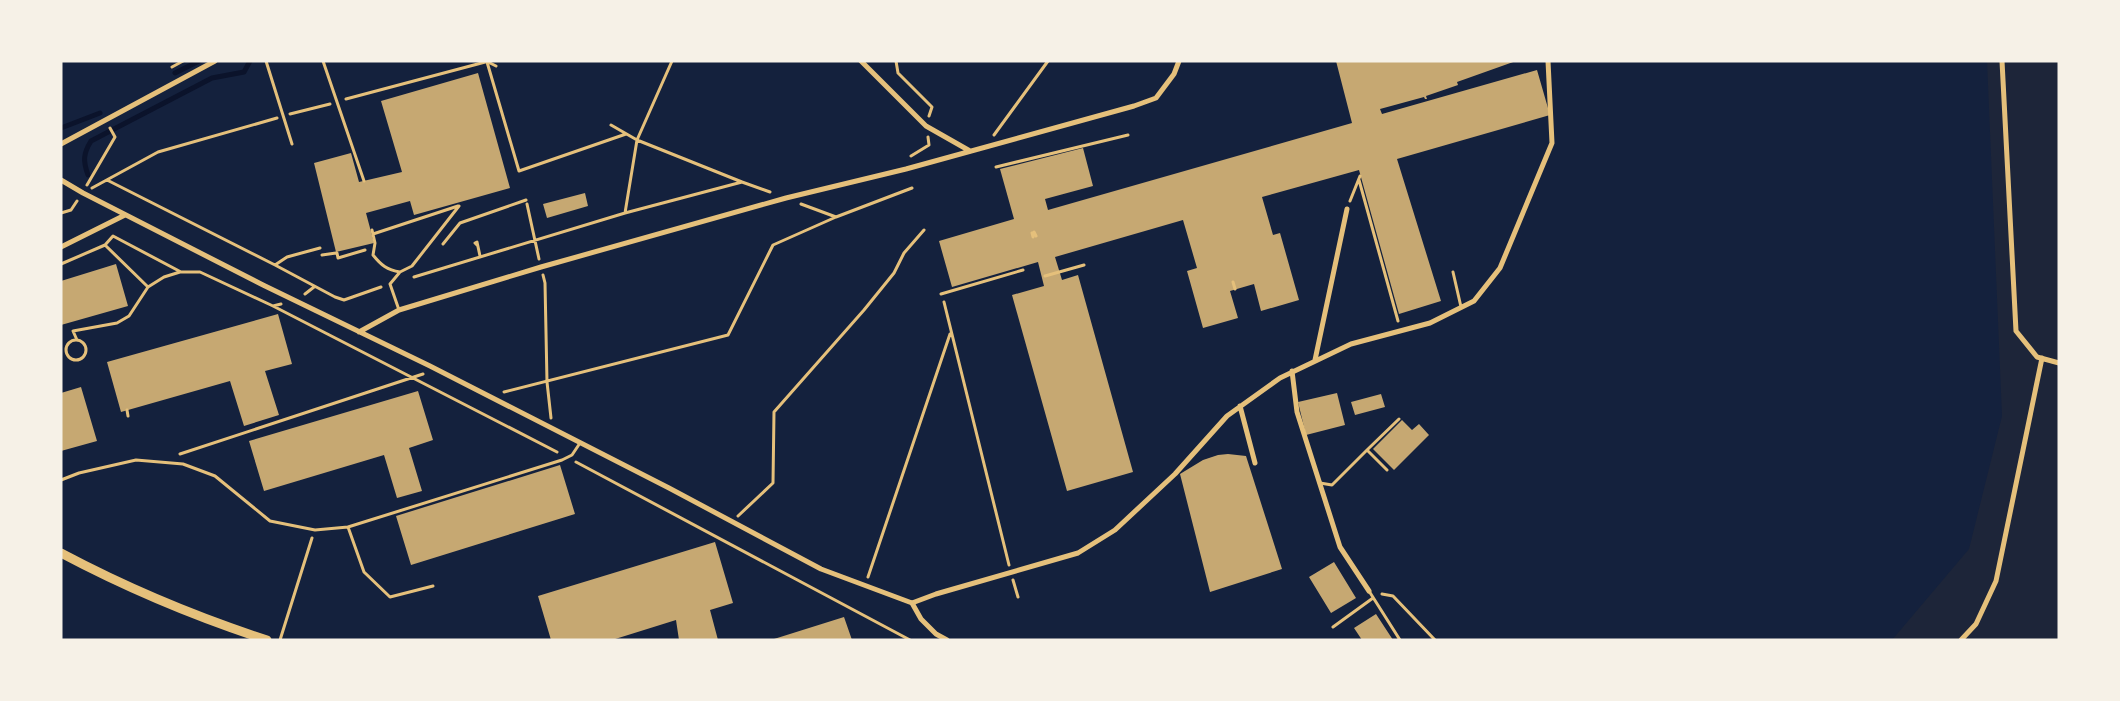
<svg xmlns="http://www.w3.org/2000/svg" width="2120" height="701" font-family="'DM Sans',sans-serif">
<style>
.green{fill:#1d2539}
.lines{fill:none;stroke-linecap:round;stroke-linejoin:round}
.stream{stroke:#0b132b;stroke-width:5}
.building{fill:#c6a872}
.path{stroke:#e5c07b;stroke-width:3}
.service{stroke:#e5c07b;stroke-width:3}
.minor{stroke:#e5c07b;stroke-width:5}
.secondary{stroke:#e5c07b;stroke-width:9}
</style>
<rect width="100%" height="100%" fill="#14213d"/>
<path class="green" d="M1987,61H2059V640H1892L1969,549L2002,416Z"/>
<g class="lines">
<path class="stream" d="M175,73L199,61
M61,128L100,113
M88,175C83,161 83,154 91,141L212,78L244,72L250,61"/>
</g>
<path class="building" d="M1336,61H1516L1457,82L1458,85L1426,96L1427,99H1425L1424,97L1380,109L1382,114L1537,70L1550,115L1397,159L1441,301L1399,314L1359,170L1262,197L1273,235L1280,233L1299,300L1261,311L1254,284L1230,291L1238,318L1203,328L1187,271L1197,268L1183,220L1055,257L1062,280L1078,275L1133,472L1067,491L1012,295L1044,286L1038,262L952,287L939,241L1014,219L1000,169L1083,148L1093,186L1045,199L1048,210L1352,123Z
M478,73L510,188L414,215L410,201L366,213L374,243L336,252L314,163L351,153L359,182L402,172L381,101Z
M585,193L588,206L547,218L543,204Z
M116,264L128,306L61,325V281Z
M278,314L292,364L265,371L279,415L244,426L230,381L121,412L107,362Z
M81,387L97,441L61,451V393Z
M418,391L433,440L409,448L422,491L397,498L384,455L264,491L249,441Z
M1337,393L1345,425L1306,435L1298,402Z
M1381,394L1385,407L1355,415L1351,402Z
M1402,420L1412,430L1419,424L1429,435L1394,470L1373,449Z
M1228,454L1246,456L1282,569L1210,592L1180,474L1203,460L1218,455Z
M560,465L575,514L411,565L396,516Z
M715,542L733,603L710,610L718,640H679L676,620L612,640H551L538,596Z
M1334,562L1356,598L1331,613L1309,577Z
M1376,614L1393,640H1362L1354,628Z
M844,617L852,640H774V639Z"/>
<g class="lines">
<path class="path" d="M896,61L898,73L932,107L929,116
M487,62L519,171L626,134
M488,62L496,66
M172,67L183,61
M346,99L489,61
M290,114L330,104
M611,125L637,140L742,182
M994,135L1048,61
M911,156L929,145L928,137
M996,167L1128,135
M107,180L275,265L335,297L344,300L381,287
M1359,180L1398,321
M87,185L115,137L110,128
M92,188L158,152L277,118
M1350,201L1360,176
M527,204L539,259
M801,204L836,217
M61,213L71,210L77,201
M625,213L637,140L672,61
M1034,232L1036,236
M1032,233L1033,237
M443,244L460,223L526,200
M477,245L475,243L477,242L480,256
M337,253L338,258L365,250
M322,255L336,253
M61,264L105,245
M275,265L287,257L320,248
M543,275L545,283L547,382L551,418
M1045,276L1084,265
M414,277L625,213L742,182L770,192
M1233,282L1235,289
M148,287L105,245L113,236L181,272H200L273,306L281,304
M305,294L314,287
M941,294L1023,270
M944,302L1009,565
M273,306L557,452
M77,340L73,331L117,323L129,316L148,287L164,277L180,272
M66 350a10 10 0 1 1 20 0a10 10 0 1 1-20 0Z
M504,392L728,335L773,245L836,217L912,188
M127,410L128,416
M180,454L423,374
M576,462L910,640
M738,516L773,483L774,412L864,310L894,273L904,253L924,230
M868,577L950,334
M1013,580L1018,597
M1382,594L1393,596L1435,640
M280,640L312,538"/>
<path class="service" d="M266,61L292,144
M323,61L364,181
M372,230L375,243L373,255C381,265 387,270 400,272
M373,234L458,206
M1453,272L1461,307
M399,310L390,284L400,272L412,266L459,206
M1387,470L1367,450L1399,419
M61,480L79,473L136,460L183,464L215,476L270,521L315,530L348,527L364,572L390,597L433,586
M1320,483L1332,485L1367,450
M348,527L562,460L572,455L580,443
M1369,591L1400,640
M1333,627L1373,598"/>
<path class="minor" d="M861,61L926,126L970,151
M2002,61L2016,331L2037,357L2059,363
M61,144L215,61
M61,180L83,193L263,285L430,366L669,488L821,569L912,603L921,619L936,634L947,640
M61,247L125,215
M359,332L399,310L541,267L786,198L906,169L1134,106L1156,98L1174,74L1179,61
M1315,360L1347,209
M1292,371L1297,412L1340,547L1369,591
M1240,406L1255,463
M912,603L936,594L1078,553L1115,530L1175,474L1227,416L1280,378L1351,344L1430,323L1474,301L1500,268L1552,143L1548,61
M1961,640L1976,624L1996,581L2042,358"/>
<path class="secondary" d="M61,553C127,588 196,617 267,640"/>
</g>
<rect width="2120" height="701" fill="none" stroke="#f6f1e7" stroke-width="125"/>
</svg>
